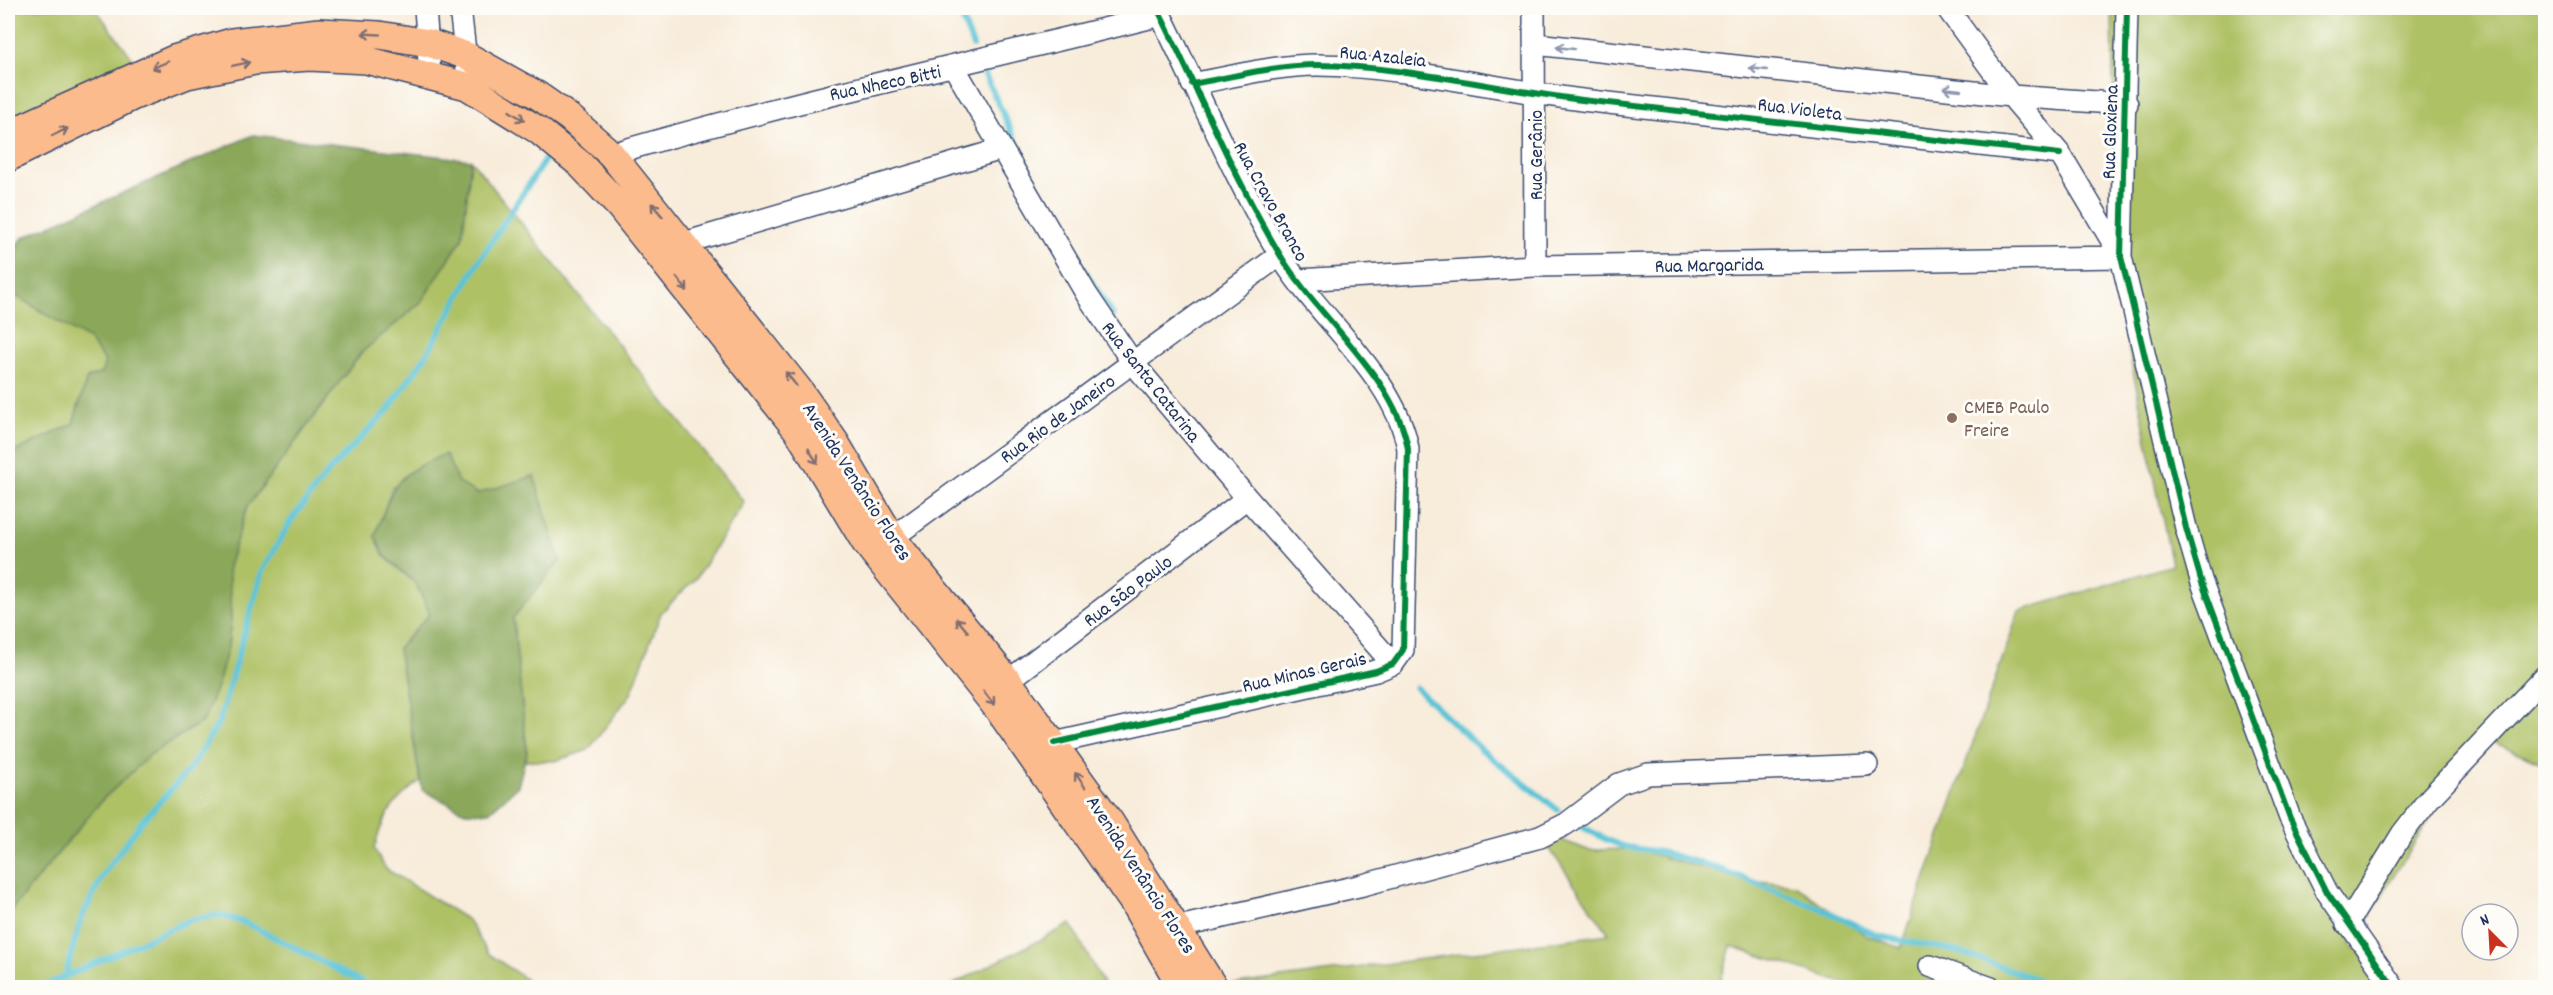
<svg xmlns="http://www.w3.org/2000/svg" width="2553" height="995" font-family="Dekko,sans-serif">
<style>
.green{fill:#aec165;stroke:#647862;stroke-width:1.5}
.forest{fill:#8aa75a;stroke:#526b5c;stroke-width:1.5}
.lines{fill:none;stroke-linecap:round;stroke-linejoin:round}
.stream{stroke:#5ac3d7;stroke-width:6}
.minor-casing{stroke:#3c4b71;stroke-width:24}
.major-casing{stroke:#3c4b71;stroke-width:30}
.minor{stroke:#fff;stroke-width:21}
.major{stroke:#fbbb8c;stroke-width:27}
.cycleway-casing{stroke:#fdfcf7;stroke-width:10}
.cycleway{stroke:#00873e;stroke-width:6}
.oneway{stroke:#806e73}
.oneway2{stroke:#8d97ae}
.education-dot{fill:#8d6e63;stroke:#fdfcf7;stroke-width:2}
.labels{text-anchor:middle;stroke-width:6;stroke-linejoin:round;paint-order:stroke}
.street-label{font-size:20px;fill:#1b2f5e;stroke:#fdfcf7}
.education-label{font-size:20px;fill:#785e54;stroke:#fdfcf7;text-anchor:start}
</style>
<rect width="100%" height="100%" fill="#fdfcf7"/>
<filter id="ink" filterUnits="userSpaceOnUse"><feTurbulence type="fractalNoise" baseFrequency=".0167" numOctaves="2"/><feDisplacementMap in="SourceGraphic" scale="12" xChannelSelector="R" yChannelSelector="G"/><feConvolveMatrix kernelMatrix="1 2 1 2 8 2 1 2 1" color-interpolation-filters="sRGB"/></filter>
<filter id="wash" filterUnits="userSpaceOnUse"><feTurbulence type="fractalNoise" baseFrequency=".008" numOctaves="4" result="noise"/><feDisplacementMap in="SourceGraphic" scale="24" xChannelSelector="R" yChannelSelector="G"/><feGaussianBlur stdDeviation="1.35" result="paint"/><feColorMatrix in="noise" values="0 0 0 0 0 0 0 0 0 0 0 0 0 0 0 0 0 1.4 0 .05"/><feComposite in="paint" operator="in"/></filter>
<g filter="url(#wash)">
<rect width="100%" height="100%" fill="#f8ecda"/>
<path class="green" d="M8,8H95L142,71L8,134Z
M2112,8H2545V764L2481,737L2351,944L2397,987H1855L1731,946L1719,987L1231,988L1229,985L1609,934L1537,831L1588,850L1635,849L1741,879L1795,885L1867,936L1901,948L2019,611L2172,565L2117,291Z
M471,160L744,502L697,577L661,613L631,694L588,750L555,761H525L527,752L513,618L534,476L478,494L458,483L446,454L392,488L375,536L384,556L416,584L430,614L398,648L420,781C393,801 382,817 374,849L386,869L468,920L488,953L537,987L8,988V914L101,801L151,754L203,721L219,681L228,647L231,618L228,566L247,507L361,353L421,302L462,239Z
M8,291L89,340L105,361L102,373L87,378L73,424L8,455Z
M1071,924L1105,987H948Z"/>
<path class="forest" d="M253,135L471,160L462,239L421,302L361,353L247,507L228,566L231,618L228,646L219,681L203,721L151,754L101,801L8,914V455L73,424L87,378L102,373L105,361L89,340L8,291V253L24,237Z
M446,454L458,482L477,494L534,476L560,560L513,618L527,752L518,786L489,812H465L422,790L398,648L430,614L416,584L384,555L375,536C394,485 393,474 446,454Z"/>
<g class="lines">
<path class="stream" d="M958,8L973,46
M985,75L1032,176L1059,226
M1079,261L1113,315
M1416,688L1482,750L1558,810
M1577,824L1609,841L1626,847L1660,852L1714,867L1822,909L1878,936L1956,951L2062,988
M65,976L81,919L104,873L142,821L190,769L219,722L262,571L292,519L329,471L389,409L425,357L479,261L546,158
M40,988L190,920L219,915L246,923L373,988"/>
</g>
</g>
<g filter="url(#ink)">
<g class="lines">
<g class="minor-casing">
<path id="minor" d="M425,8L430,75
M460,8L467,69
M1534,8L1535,266
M1947,8L2011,96L2060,154L2121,256
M2127,8L2121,257L2186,528L2201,580L2290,818L2327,892L2394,988
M1535,44L2011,96L2127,104
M954,67L1087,295L1133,363L1247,498L1393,664
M1192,84C1232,77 1276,65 1317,65C1406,66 1494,89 1582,100C1742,118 1901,136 2060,154
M611,154C792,101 977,61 1161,15
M684,243L1002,149
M1298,280L1535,266L2121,257
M892,538L1280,255
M1008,681L1247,498
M1054,743L1376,671L1393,664L1403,650L1408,449C1396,376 1316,317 1279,253C1232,174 1198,89 1157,8
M2347,924L2402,834L2428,800L2546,675
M1179,927L1363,885L1540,837L1566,824L1619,784L1648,774L1867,765
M1930,966L1991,988"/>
</g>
<g class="major-casing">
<path id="major" d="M8,134L174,59L232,42L319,32L379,35L429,43L467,56L537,95L570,118L611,154L799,390L835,442L892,538L1008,681L1110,822L1214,988
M8,158L134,96L187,75L255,61L309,57L366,60L467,86L538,130L580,164L620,207L798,431L865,542L998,709L1133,902L1182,988"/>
</g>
<use href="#minor" class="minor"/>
<use href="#major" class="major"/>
<g class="cycleway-casing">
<path id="cycleway" d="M2127,8L2121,257L2186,528L2201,580L2290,818L2327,892L2394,988
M1192,84C1232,77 1276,65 1317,65C1406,66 1494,89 1582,100C1742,118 1901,136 2060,154
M1054,743L1376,671L1393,664L1403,650L1408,449C1396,376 1316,317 1279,253C1232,174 1198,89 1157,8"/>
</g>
<use href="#cycleway" class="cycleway"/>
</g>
<defs><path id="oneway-shaft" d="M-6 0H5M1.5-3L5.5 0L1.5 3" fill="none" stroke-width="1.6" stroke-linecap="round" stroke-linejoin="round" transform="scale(1.5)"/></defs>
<g class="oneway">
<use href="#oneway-shaft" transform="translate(371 34) rotate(-177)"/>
<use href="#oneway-shaft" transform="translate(241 64) rotate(-12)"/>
<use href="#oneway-shaft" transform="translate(160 65) rotate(157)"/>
<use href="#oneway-shaft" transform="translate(517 116) rotate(33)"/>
<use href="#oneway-shaft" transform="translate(60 132) rotate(-26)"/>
<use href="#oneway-shaft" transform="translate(657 210) rotate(-130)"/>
<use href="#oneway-shaft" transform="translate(682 284) rotate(52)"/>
<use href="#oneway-shaft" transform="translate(791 379) rotate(-128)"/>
<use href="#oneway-shaft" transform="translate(813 456) rotate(58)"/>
<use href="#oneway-shaft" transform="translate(962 625) rotate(-130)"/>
<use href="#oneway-shaft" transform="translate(989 698) rotate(52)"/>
<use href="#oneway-shaft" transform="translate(1080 780) rotate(-125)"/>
</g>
<g class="oneway2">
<use href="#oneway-shaft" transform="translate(1565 48) rotate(-174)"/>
<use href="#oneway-shaft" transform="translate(1758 69) rotate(-174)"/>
<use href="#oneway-shaft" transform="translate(1952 89) rotate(-174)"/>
</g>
</g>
<circle class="education-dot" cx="1952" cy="418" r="6"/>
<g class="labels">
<g class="street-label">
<text transform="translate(1383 55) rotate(6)" y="7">Rua Azaleia</text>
<text transform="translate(885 82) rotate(-12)" y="7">Rua Nheco Bitti</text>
<text transform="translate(1800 108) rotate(7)" y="7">Rua Violeta</text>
<text transform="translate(2109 132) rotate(-88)" y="7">Rua Gloxiena</text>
<text transform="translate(1535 155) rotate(-90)" y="7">Rua Gerânio</text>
<text transform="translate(1272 201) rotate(61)" y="7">Rua Cravo Branco</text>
<text transform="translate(1709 264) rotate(-1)" y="7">Rua Margarida</text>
<text transform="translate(1152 381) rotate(52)" y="7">Rua Santa Catarina</text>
<text transform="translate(1057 418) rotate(-36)" y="7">Rua Rio de Janeiro</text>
<text transform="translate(858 481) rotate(57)" y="7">Avenida Venâncio Flores</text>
<text transform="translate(1127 590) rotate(-37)" y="7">Rua São Paulo</text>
<text transform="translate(1304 671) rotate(-13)" y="7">Rua Minas Gerais</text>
<text transform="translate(1142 874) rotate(57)" y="7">Avenida Venâncio Flores</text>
</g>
<g class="education-label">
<text x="1964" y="413">CMEB Paulo<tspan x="1964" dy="23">Freire</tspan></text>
</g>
</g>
<rect width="2553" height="995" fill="none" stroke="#fdfcf7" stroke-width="30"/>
<g transform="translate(2490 932) rotate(336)"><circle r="28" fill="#fdfcf7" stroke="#a3aaba" stroke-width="1.5"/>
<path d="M0-4.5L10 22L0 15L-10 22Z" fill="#c8321e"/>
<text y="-9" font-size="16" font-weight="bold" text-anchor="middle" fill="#1b2f5e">N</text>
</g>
</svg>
